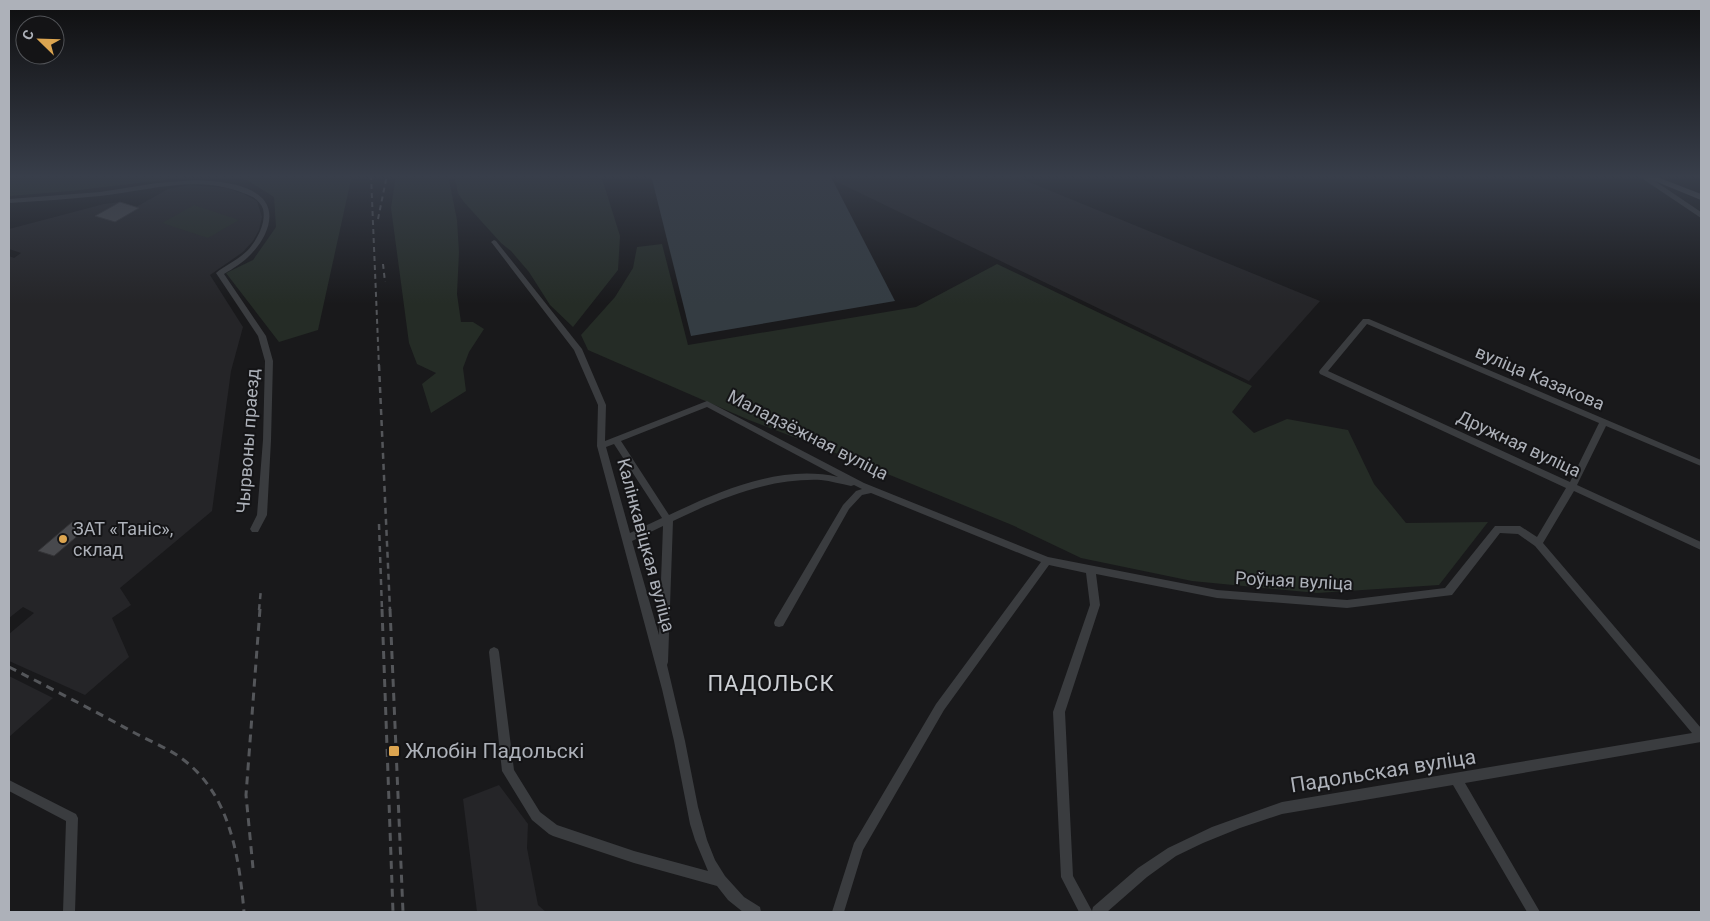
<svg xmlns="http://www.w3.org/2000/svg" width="1710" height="921" font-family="Roboto,sans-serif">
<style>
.built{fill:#252528}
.green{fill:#252c26}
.water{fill:#343c42}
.building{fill:#48494d;stroke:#333336}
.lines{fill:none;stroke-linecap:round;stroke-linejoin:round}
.minor{fill:#3a3c3f;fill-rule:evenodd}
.tertiary{fill:#3a3c3f;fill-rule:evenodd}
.secondary{fill:#494b4f;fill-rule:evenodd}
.rail-far2{stroke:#54565a;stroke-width:2;stroke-dasharray:5 4;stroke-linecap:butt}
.rail-far1{stroke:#54565a;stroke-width:2.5;stroke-dasharray:6 5;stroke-linecap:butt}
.rail{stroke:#54565a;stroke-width:3;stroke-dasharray:8 6;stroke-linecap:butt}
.poi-dot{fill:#dca550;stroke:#141416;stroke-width:2}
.labels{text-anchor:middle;stroke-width:4;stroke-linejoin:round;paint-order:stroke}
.street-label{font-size:18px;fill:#adb1b9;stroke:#141416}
.poi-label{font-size:18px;fill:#adb1b9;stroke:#141416;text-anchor:start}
.near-poi-label{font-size:21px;fill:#adb1b9;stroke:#141416;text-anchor:start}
.near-street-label{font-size:21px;fill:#adb1b9;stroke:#141416}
.near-neighbourhood-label{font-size:22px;letter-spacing:1px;fill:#cdd0d5;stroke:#141416}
</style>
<rect width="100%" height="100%" fill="#19191b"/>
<path class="built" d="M842,175H1012L1320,301L1249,381L833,180Z
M189,185L227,188L244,194L257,201L262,217L259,230L253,241L243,252L210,275L243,327L231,371L212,511L120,588L131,605L112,618L129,657L85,695L9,661V634L34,613L23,607L9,618V256L14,258L21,253L9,249V229L104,204L120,202L136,207L168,189Z
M9,676L53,698L9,737Z
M499,785L528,824L527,848L538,905L546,912H477L463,799Z"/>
<path class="green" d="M9,175H352L318,330L279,342L226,273L253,260L276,227L274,197L247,180L197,176L71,191L9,196Z
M396,175H448L457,220L459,252L457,294L461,322H473L484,329L469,352L463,368L466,391L431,413L422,384L436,373L417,364L409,343L391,208Z
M454,175H601L620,236L618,270L573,327L550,305L529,272L511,251L501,243L463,201L458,193Z
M194,205L239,220L208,238L162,223Z
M662,244L688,345L916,307L997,264L1252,386L1232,412L1254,433L1287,419L1348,430L1374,484L1406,523L1488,522L1439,585L1317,593L1192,581L1081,558L1012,525L846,457L749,420L588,350L581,335L615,297L633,268L637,247Z"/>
<path class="water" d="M651,175H830L895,301L691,336Z"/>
<path class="building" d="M120,202L139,208L115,222L95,216Z
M72,522L88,527L54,556L38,551Z"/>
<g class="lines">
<path class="minor" d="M196,180C216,181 247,183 262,198C278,214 265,240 252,253C244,262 234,268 224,274L266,336L273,361L271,440L267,515L258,532H252L250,529L257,515L263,440L265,361L258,336L216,273C228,263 243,258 252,245C259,236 266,221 263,209C260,200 252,196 243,193C197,174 147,191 100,196C70,199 39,201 9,203V199L100,192L157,183Z
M494,240L496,241L582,349L606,405L605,441L707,401L864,483L1048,557L1217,590L1347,600L1445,588L1495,526H1520L1537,537L1566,488L1320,374L1319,372L1320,370L1363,319H1369L1701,460V466L1606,426L1577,485L1701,542V550L1574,491L1543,543L1701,728V742L1465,783L1540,912H1527L1453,785L1282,814L1240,828L1203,843L1176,856L1147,877L1107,912H1079L1061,877L1053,712L1090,605L1086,573L1049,565L944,710L863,850L844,912H832L854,843L936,704L1041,562L871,493L862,495L849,509L783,626L779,627L775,626L774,623L775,620L843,505L856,491L862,489L854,485L851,486C841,484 831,481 821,480C768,478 719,499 673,521L668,662L667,665L685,741L698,807L707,840L715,860L725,876L744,897L760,907L761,912H743L728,900L717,886L634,863L553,836L549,834L532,820L502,771L489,652L490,649L494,647L498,649L499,652L514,770L540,812L557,825L634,851L708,871L695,840L690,824L674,741L662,689L597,446L598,405L574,350L492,243L491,242ZM1367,324L1599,423L1570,482L1328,371ZM707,407L838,477C780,464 720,491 669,515L621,441ZM614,444L662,518L630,533L606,447ZM663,526L659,635L632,541ZM1500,533L1518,534L1535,546L1692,733L1282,802L1212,827L1168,848L1138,868L1093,907L1092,911L1073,876L1065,712L1100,605L1096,574L1217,598L1347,608L1452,595Z
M9,780L76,814L78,818L75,912H63L66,821L9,791Z"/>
<path class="tertiary" d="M1637,175H1646L1701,212V218Z"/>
<path class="secondary" d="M1640,175H1652L1701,194V200Z"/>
<path class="rail-far2" d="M371,175L379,367
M378,219L387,175
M383,264L385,282"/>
<path class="rail-far1" d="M379,365L390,610
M379,524L382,610
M259,610L261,589"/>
<path class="rail" d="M382,609L393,912
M390,609L403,912
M9,667C50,688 91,709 131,731C147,740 166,747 181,758C230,793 239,856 244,912
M253,868L246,795L260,609"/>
</g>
<linearGradient id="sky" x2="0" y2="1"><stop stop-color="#0e0e0f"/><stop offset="0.58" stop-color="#383e4a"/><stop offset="1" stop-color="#383e4a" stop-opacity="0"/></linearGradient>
<rect width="1710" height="304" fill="url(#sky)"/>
<g class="poi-dot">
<circle cx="63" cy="539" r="5"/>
<rect x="388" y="745" width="12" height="12" rx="2.5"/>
</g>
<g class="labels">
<g class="street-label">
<text transform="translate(1540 378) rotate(23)" y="6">вуліца Казакова</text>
<text transform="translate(808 435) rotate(27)" y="6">Маладзёжная вуліца</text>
<text transform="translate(248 441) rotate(-86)" y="6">Чырвоны праезд</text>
<text transform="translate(1519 444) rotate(25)" y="6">Дружная вуліца</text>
<text transform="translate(646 545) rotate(75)" y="6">Калінкавіцкая вуліца</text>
<text transform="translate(1294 581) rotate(3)" y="6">Роўная вуліца</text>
</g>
<g class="poi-label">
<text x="73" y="535">ЗАТ «Таніс»,<tspan x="73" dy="21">склад</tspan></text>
</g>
<g class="near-poi-label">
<text x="405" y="758">Жлобін Падольскі</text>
</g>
<g class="near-street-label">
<text transform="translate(1383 771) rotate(-9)" y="7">Падольская вуліца</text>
</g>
<g class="near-neighbourhood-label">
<text x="771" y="691">ПАДОЛЬСК</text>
</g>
</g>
<rect width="1710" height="921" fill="none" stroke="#adb1b9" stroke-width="20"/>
<g transform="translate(40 40) rotate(293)"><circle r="24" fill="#141416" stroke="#515357"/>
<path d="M0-4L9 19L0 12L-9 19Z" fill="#dca550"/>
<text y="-8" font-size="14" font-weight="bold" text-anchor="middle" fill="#adb1b9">С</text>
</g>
</svg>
